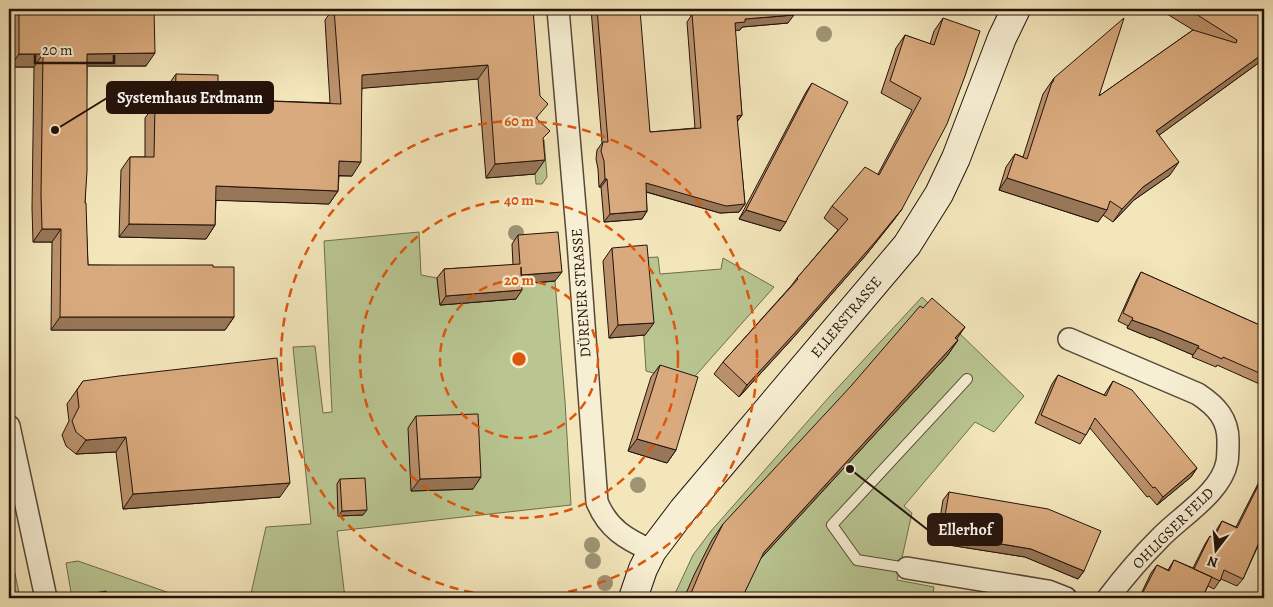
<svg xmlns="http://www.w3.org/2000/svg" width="1273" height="607" font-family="Alegreya,serif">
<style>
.green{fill:#b9c692;stroke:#6e6c4e}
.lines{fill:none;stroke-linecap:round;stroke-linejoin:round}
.service-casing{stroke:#574737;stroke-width:12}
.minor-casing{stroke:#574737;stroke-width:24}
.secondary-casing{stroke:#23120b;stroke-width:30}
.service{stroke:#f7efd3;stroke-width:10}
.minor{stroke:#f7efd3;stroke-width:21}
.secondary{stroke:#f7efd3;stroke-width:28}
.tree{fill:#9e9474}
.wall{fill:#bb926c;stroke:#23120b}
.shaded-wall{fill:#987758;stroke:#23120b}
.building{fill:#d9aa7d;stroke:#23120b}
.ring{fill:none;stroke:#de550c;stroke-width:2.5;stroke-dasharray:9 6}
.labels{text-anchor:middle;stroke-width:4.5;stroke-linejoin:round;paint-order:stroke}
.street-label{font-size:15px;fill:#23120b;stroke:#f7efd3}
.centre{fill:#de550c;stroke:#f7efd3;stroke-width:2.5}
.ring-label{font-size:15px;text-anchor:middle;font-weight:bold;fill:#de550c;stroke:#f7efd3;stroke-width:4.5;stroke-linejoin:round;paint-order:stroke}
.leader{fill:none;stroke:#23120b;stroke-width:2}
.callout-dot{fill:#23120b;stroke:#f7efd3;stroke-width:2}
.callout{fill:#23120b;stroke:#23120b;stroke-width:2}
.callout-label{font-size:16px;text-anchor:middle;font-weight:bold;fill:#fff}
</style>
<rect width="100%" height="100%" fill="#f3e6bb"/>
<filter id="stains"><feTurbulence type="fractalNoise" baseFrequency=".004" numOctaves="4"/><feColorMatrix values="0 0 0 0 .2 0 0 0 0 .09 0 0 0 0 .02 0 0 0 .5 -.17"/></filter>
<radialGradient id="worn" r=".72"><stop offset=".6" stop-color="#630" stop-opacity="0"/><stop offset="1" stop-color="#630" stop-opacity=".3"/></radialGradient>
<path class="green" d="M544,140L547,177L542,184H536L533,152L537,141Z
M419,232L421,275L437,278L440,305L515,299V284L555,281L565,401L571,505L337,531L345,598H250L266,527L311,524L293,347L315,346L323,413L332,412L324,241Z
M658,257L660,274L721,269L723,258L774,287L689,383L646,371L639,258Z
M922,297L1024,396L994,432L975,422L904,506L912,513L897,580L934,587L932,598H673L693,555L711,531L830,396Z
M78,561L184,598H72L66,563Z
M13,564L20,598H9V565Z"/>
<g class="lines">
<g class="service-casing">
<path id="service" d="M907,568L857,560L832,525L967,379"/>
</g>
<g class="minor-casing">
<path id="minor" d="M558,9L578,242L597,502C608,529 626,539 652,551
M1069,339L1198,394C1216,406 1229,419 1228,443C1228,449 1228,456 1227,462C1221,493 1181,516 1160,538C1141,557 1124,577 1108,598
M9,426L46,598
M907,568L1048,591L1066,598"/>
</g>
<g class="secondary-casing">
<path id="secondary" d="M633,598L643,569L652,551L683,510L907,245L939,194L956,158L1002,38L1016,9"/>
</g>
<use href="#service" class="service"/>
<use href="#minor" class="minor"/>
<use href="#secondary" class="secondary"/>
</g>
<g class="tree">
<circle cx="824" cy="34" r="8"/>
<circle cx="516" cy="233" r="8"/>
<circle cx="638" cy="485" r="8"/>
<circle cx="592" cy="545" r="8"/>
<circle cx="593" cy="561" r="8"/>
<circle cx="605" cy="583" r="8"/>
</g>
<path class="wall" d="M10,9H154L146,66H87L85,203L88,265L213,267L234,317L225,330H51L52,242H33L32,208L34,67H10Z
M333,9H533L537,119L543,141L535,174L486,178L478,79L362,88L352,176H339L338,191L329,204L216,200L215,225L206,239L119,237L121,170L130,157H145V118L155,104H166V88L176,74L218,99L330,103L325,20Z
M591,9H620L650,132L695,128L687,22L691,16L690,9H793L788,23L742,27L740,30H735L742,115L737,122L745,204L739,212L720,213L646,192L647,211L642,219L604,222L601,187H599L598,169L596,159L597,150L602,143Z
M1159,9H1264V59L1159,135L1170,175L1134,200L1113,222L1103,215L1098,222L999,190L1006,167L1015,154L1023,157L1043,94L1054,78L1099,96L1193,30Z
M943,18L902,209L893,221L866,255L793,338L739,397L714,374L723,362L791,286L797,278L838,230L824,218L832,206L878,174L912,110L881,93L896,48L905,35L930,44L934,31Z
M812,83L786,222L780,231L739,219L806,92Z
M518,235L555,281L522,284L516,299L440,305L437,278L444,269L513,265L512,244Z
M612,248L645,335L609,338L603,261Z
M1141,272L1264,327V386L1217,365L1216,367L1192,357L1193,355L1151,337V338L1127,328L1128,326L1118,321L1136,281Z
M957,339L958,340L947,356L760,559L742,598H684L694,575L712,540L723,524Z
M660,365L676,450L667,463L628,451L651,377Z
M1058,375L1104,395L1113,381L1197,468L1191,477L1157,505L1149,496L1147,497L1090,428L1080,444L1035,423L1052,384Z
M83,381L280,497L123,509L116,452L76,454L66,446L62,435L69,421L67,404Z
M416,416L473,489L411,491L408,428Z
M1264,472V533L1243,579L1237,586L1221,579L1214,589L1208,586L1202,598H1139L1151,573L1157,565L1168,570L1174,560L1193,568L1205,544L1210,536L1213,538L1217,529L1222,521L1236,527Z
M340,479L363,515L338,516L337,484Z
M949,492L1084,571L1078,579L1025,557L936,543L943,500Z"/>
<path class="shaded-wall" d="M794,15L788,23L742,27L740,30L729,31L735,23L745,19Z
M155,53L146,66H78L87,54Z
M1264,53V59L1147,144L1156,131Z
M19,54H43L34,67H10Z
M488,65L478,79L353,89L362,75Z
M742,115L736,123L737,116Z
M545,160L535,174L486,178L495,164Z
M339,161L361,162L352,176L329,175Z
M1179,162L1170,175L1134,200L1113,222L1122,209L1143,187Z
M1007,178L1107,210L1098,222L999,190Z
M605,179H607L601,187H599Z
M646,183L745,204L739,212L720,213L640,190Z
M216,186L338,191L329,204L206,200Z
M902,209L893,221L866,255L793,338L739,397L747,385Z
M746,210L786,222L780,231L739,219Z
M647,211L642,219L604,222L610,214Z
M129,224L215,225L206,239L119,237Z
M42,229H61L52,242H33Z
M562,272L555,281L515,284L521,275Z
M522,290L516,299L440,305L446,296Z
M60,317H234L225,330H51Z
M1132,320L1157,329L1199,346L1193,355L1151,337V338L1127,328Z
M654,323L645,335L609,338L618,325Z
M965,327L954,343L955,338Z
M958,340L947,356L753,567L764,552Z
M126,437L116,452L76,454L86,440Z
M637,439L676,450L667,463L628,451Z
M1197,468L1191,477L1157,505L1163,497Z
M481,477L473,489L411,491L420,479Z
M290,483L280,497L123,509L133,494Z
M367,510L363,515L338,516L342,511Z
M942,534L1031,549L1084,571L1078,579L1025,557L936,543Z"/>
<path class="building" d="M19,9H154L155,53L87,54V171L85,203H86L88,265H213V267H234V317H60L61,229H42L41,195L43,54H19Z
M334,9H533L540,96L548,104L536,118L550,131L543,138L545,160L495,164L488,65L362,75L361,162L339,161L338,191L216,186L215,225L129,224L130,157H154L155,104H175L176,74L218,75V99L341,104Z
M597,9H620L621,12L640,10L650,132L701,128L692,14H696V9H793L794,15L745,19V22L735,23L742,115L737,116L745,204L726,206L646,183L647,211L610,214L607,179H605L604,161L601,151L603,142H608Z
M1188,9H1264V53L1156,131L1179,162L1143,187L1122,209L1110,201L1107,210L1007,178L1015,154L1027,159L1052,82H1053L1054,78L1124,18L1099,96L1193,30L1236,43L1237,40Z
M943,18L980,31L965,76L947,124L902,209L875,242L802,325L747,385L723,362L798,279L797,278L848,219L832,206L865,167L879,175L921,98L890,81L905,35L934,45Z
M812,83L848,102L786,222L746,210Z
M558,232L562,272L521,275V267L522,290L446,296L444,269L520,264L518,235Z
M647,245L654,323L618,325L612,248Z
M1141,272L1264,327V375L1223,357L1222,359L1198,348L1199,346L1157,329L1132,320L1133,318L1123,313Z
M932,298L965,327L955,338L958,340L764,552L742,598H689L705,560L723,524L851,386L920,306L923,308Z
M277,358L290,483L133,494L126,437L86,440L76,432L72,421L79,407L77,390L83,381L119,376Z
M660,365L698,377L676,450L637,439Z
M1058,375L1106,396L1113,381L1132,390L1197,468L1163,497L1155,487L1153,488L1095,418L1086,435L1041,415Z
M478,414L481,477L420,479L416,416Z
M1264,474V531L1243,579L1224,570L1220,581L1194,569L1210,536L1214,539L1222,521L1237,528Z
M365,478L367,510L342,511L340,479Z
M949,492L1048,509L1101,531L1084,571L1031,549L942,534Z
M1174,560L1212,577L1202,598H1146L1141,596L1157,565L1169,571Z
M9,564L15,598H9Z
M106,591L107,598H80L79,596Z
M1004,594L1027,598H1003Z"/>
<g class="ring">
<circle cx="519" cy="359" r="79"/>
<circle cx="519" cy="359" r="159"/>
<circle cx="519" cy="359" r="238"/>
</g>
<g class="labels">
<g class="street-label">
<text transform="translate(581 293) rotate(-94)" y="5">DÜRENER STRASSE</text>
<text transform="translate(846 317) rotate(-50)" y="5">ELLERSTRASSE</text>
<text transform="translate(1173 528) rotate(-45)" y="5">OHLIGSER FELD</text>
</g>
</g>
<circle cx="519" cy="359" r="8" class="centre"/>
<g class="ring-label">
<text x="519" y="126">60 m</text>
<text x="519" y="205">40 m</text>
<text x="519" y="285">20 m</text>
</g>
<path class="leader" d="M55 130L107 98M850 469L928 530"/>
<g class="callout-dot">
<circle cx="55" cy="130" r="5"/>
<circle cx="850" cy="469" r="5"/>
</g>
<g class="callout">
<rect x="107" y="82" width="166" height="31" rx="5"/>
<rect x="928" y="514" width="74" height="31" rx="5"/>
</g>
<g class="callout-label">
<text x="190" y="103">Systemhaus Erdmann</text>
<text x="965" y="535">Ellerhof</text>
</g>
<rect width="1273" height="607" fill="none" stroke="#f3e6bb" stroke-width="30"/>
<rect x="10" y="10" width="1253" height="587" fill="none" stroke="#23120b" stroke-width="2.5"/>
<rect x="15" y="15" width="1243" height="577" fill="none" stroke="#23120b"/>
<g transform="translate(1216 550) rotate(196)" stroke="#f7efd3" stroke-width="4" paint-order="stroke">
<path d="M0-4L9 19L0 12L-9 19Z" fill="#23120b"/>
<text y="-8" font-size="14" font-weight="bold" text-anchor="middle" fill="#23120b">N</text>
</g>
<path d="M35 55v8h79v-8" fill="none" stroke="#23120b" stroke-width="2.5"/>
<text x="42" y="55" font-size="15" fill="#23120b" stroke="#f7efd3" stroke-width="4" paint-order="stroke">20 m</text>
<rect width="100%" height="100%" filter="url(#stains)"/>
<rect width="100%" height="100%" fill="url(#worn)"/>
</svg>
